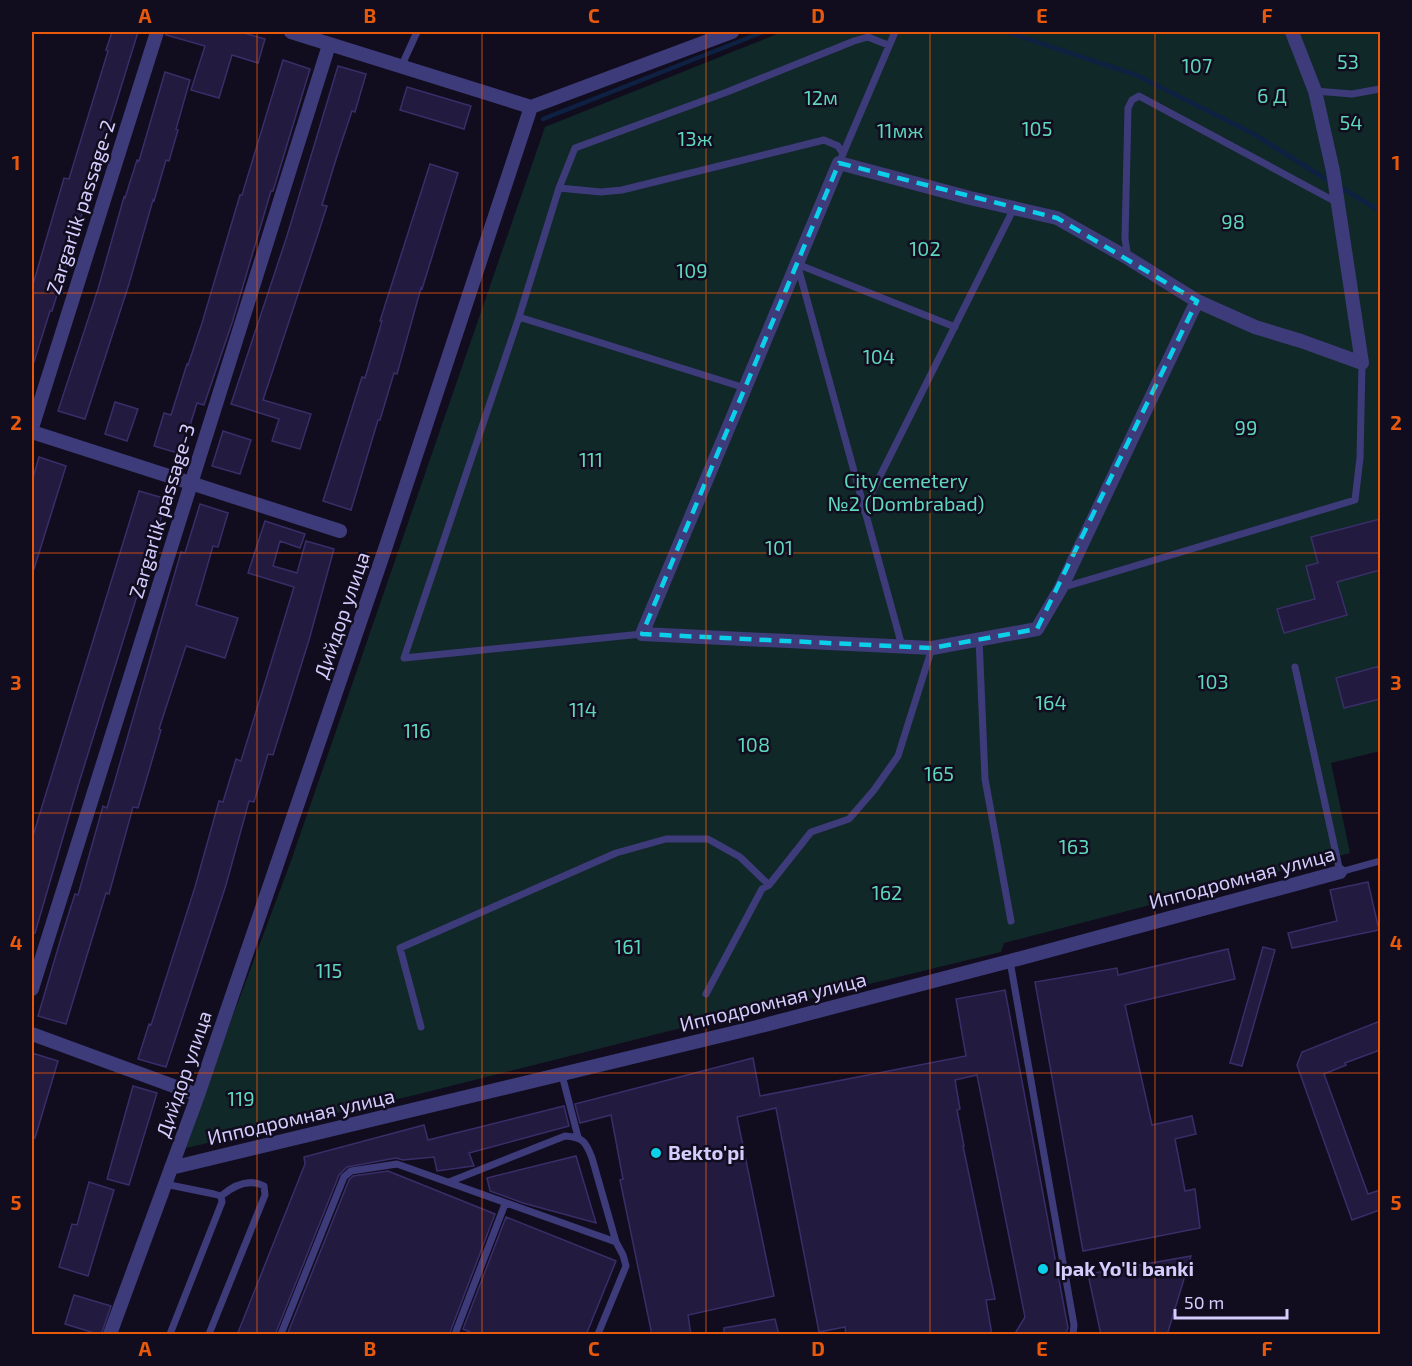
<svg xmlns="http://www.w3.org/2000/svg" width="1412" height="1366" font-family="'Exo 2',sans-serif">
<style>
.green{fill:#112828}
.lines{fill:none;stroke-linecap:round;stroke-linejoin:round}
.stream{stroke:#0e2142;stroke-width:4.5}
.building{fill:#221a3f;stroke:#3a2e69;stroke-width:1.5}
.lane{stroke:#3e3b7b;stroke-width:7}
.street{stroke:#3e3b7b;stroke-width:14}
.marked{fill:none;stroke:#0cd0ea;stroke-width:4.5;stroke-dasharray:12 8;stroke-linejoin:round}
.grid{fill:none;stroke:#e8590c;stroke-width:1.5;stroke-opacity:0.55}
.poi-dot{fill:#0cd0ea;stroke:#110d1f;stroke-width:2}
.labels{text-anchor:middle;stroke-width:5;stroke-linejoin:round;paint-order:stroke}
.park-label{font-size:20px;fill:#5ed8bc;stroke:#110d1f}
.street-label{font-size:20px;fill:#d4cdfd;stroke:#110d1f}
.poi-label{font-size:20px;font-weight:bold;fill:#d4cdfd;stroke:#110d1f;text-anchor:start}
.neatline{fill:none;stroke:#e8590c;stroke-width:2}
.grid-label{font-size:20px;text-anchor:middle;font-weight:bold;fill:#e8590c}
</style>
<rect width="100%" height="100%" fill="#110d1f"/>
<path class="green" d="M782,32H1380V751L1331,763L1350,853L1004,943L1001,952L762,1010L689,1026L415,1095L186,1148L214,1066L291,861L545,127Z"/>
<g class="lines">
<path class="stream" d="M1007,32L1136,75L1252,133L1332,183
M543,119L763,32
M1340,187L1380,211"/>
</g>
<path class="building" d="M112,32H138L52,311H50L34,362H32V288L64,178L69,179L108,51L106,50Z
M166,32H241L265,39L258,63L232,55L219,98L191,90L205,46L166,35Z
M283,60L310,69L273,191H271L232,323L204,405L197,403L181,454L154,446L164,413L171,415L187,364L188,365L202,323L240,195H242Z
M338,66L366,74L355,112L352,111L337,156L322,205L327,206L316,240L263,400L311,414L300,449L272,441L279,419L231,404L287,236Z
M165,72L190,80L176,129L178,130L169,161L166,160L154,201L153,200L129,284L85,419L58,411L98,289L124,197L125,198L137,160L139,161Z
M407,87L471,106L464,129L400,110Z
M430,164L458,173L422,289L421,288L397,374L394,373L380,420H378L351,510L323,501L362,377L365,378L382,321H380Z
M115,402L138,409L127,441L105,434Z
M223,431L251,440L240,474L212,466Z
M39,457L66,466L34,569H32V481Z
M139,491L167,499L78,786L35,933H32V839Z
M200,504L228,513L218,547L213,546L196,605L238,618L225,658L186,646L159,729L161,730L138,808L133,807L109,894L106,893L66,1024L38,1016L61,938L75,894L78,895L103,806L107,808L181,552L185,553Z
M1380,519V570L1337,582L1347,615L1284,633L1277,609L1315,599L1306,566L1318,563L1311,537Z
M265,521L305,534L300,548L280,541L273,566L297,573L306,541L334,549L309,640L273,755L268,754L254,802L249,801L226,885L166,1067L138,1059L149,1024L151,1025L195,887L219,801L223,802L236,759L241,761L294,587L248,573Z
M1380,666V699L1344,708L1336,678Z
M1368,882L1379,930L1292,948L1288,933L1337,921L1330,890Z
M1263,947L1275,950L1242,1066L1230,1063Z
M1228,949L1235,979L1125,1005L1152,1125L1192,1116L1196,1134L1175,1139L1185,1191L1195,1189L1200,1228L1083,1251L1035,982L1117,968L1118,975Z
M1005,990L1068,1328L1065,1335H1014L1025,1317L977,1075L955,1080L960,1109L957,1110L964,1146H963L995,1299L986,1300L992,1335H846L845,1327L819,1332L776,1108L737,1117L774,1296L688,1315L691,1335H652L620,1180L623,1179L611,1115L580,1123L575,1104L753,1058L760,1096L966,1056L956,999Z
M1380,1021V1050L1345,1063L1346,1065L1324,1074L1368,1194L1380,1190V1210L1352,1220L1297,1065L1302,1052Z
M32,1053L58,1061L35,1138H32Z
M133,1086L157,1093L129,1185L107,1179Z
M564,1106L569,1126L469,1153L474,1166L437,1171L434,1157L403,1160L396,1158L347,1167L339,1175L275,1335H237L305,1164L304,1157L424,1125L428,1140Z
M576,1156L596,1223L523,1203L490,1191L487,1178Z
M388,1171L495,1214L449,1335H287L349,1180L353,1176Z
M89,1182L114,1190L88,1276L59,1267L72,1224L77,1225Z
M506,1217L616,1261L586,1335H477L463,1329Z
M1191,1256L1167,1335H1101L1088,1274Z
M74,1295L111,1306L101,1335L65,1324Z
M775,1319L779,1335H724V1328Z"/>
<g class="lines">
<path class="lane" d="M401,67L417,32
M1315,91L1352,94L1380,89
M842,156L895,32
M559,188L601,192L622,190L824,140L838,146L843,154
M1128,258L1125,239L1128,108L1132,100L1139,96L1336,202
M797,264L955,327
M798,267L902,646
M519,317L745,388
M863,510L1014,208
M1061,588L1355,500L1360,458L1362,363
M642,634L404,658L519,317L559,188L575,148L727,92L854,41L868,37L888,45
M979,639L985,779L1011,921
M1295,667L1340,872L1380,861
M1010,961L1074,1325L1073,1334
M706,994L762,889L769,885L811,832L849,819L874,790L898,756L932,648
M421,1027L400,948L616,853L666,839H708L740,857L769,885
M562,1075L578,1137
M449,1182L565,1136C583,1137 586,1142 592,1158L616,1242
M165,1184L214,1194L221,1196L222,1202L170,1334
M209,1334L265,1195L264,1186C249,1178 233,1186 221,1196
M281,1334L344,1177L351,1171L397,1164L616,1242L623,1255L626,1266L598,1334
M455,1334L505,1204"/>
<path class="street" d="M291,32L531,107
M531,107L732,32
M1197,301L1061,588L1037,629L932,648L642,634L839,163L970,198L1057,218L1128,258L1197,301L1255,327L1301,341L1362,363L1333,171L1315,91L1292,32
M32,428L157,32
M32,432L340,531
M32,989L329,45
M32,1034L198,1095
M171,1168L753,1028L1010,961L1340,872
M110,1334L198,1095L386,546L531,107"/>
</g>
<path class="marked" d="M839,163L1057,218L1197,301L1037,629L932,648L642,634Z"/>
<path class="grid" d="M257,32V1334M482,32V1334M706,32V1334M930,32V1334M1155,32V1334M32,293H1380M32,553H1380M32,813H1380M32,1073H1380"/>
<g class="poi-dot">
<circle cx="656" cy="1153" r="6"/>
<circle cx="1043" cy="1269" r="6"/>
</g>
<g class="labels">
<g class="park-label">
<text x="1348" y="69">53</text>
<text x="1197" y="73">107</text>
<text x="1272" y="103">6 Д</text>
<text x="821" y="105">12м</text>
<text x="1351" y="130">54</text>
<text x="1037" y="136">105</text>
<text x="900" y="138">11мж</text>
<text x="695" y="146">13ж</text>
<text x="1233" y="229">98</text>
<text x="925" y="256">102</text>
<text x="692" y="278">109</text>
<text x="879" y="364">104</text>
<text x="1246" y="435">99</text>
<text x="591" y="467">111</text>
<text x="906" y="488">City cemetery<tspan x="906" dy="23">№2 (Dombrabad)</tspan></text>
<text x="779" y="555">101</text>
<text x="1213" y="689">103</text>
<text x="1051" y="710">164</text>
<text x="583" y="717">114</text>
<text x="417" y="738">116</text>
<text x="754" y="752">108</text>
<text x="939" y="781">165</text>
<text x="1074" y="854">163</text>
<text x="887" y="900">162</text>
<text x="628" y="954">161</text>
<text x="329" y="978">115</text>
<text x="241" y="1106">119</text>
</g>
<g class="street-label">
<text transform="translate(81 207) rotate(-72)" y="7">Zargarlik passage-2</text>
<text transform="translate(162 511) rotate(-73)" y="7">Zargarlik passage-3</text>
<text transform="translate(342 615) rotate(-71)" y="7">Дийдор улица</text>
<text transform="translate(1242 878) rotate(-15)" y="7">Ипподромная улица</text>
<text transform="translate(773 1002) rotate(-14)" y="7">Ипподромная улица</text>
<text transform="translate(184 1074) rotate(-71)" y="7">Дийдор улица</text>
<text transform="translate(301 1117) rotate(-13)" y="7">Ипподромная улица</text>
</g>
<g class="poi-label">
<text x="668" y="1160">Bekto'pi</text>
<text x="1055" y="1276">Ipak Yo'li banki</text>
</g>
</g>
<rect width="1412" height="1366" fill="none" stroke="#110d1f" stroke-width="66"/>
<path d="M1175 1309v9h112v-9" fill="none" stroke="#d4cdfd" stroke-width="3"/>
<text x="1184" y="1309" font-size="18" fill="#d4cdfd" stroke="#110d1f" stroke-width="4.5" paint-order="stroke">50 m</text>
<rect x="33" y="33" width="1346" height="1300" class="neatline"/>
<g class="grid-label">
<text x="145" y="23">A</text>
<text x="370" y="23">B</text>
<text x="594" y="23">C</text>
<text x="818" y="23">D</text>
<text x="1042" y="23">E</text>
<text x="1267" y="23">F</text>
<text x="16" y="170">1</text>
<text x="1396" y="170">1</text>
<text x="16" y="430">2</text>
<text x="1396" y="430">2</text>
<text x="16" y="690">3</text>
<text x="1396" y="690">3</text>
<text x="16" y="950">4</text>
<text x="1396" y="950">4</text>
<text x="16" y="1210">5</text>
<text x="1396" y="1210">5</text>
<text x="145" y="1356">A</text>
<text x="370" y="1356">B</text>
<text x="594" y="1356">C</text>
<text x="818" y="1356">D</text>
<text x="1042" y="1356">E</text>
<text x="1267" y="1356">F</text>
</g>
</svg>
